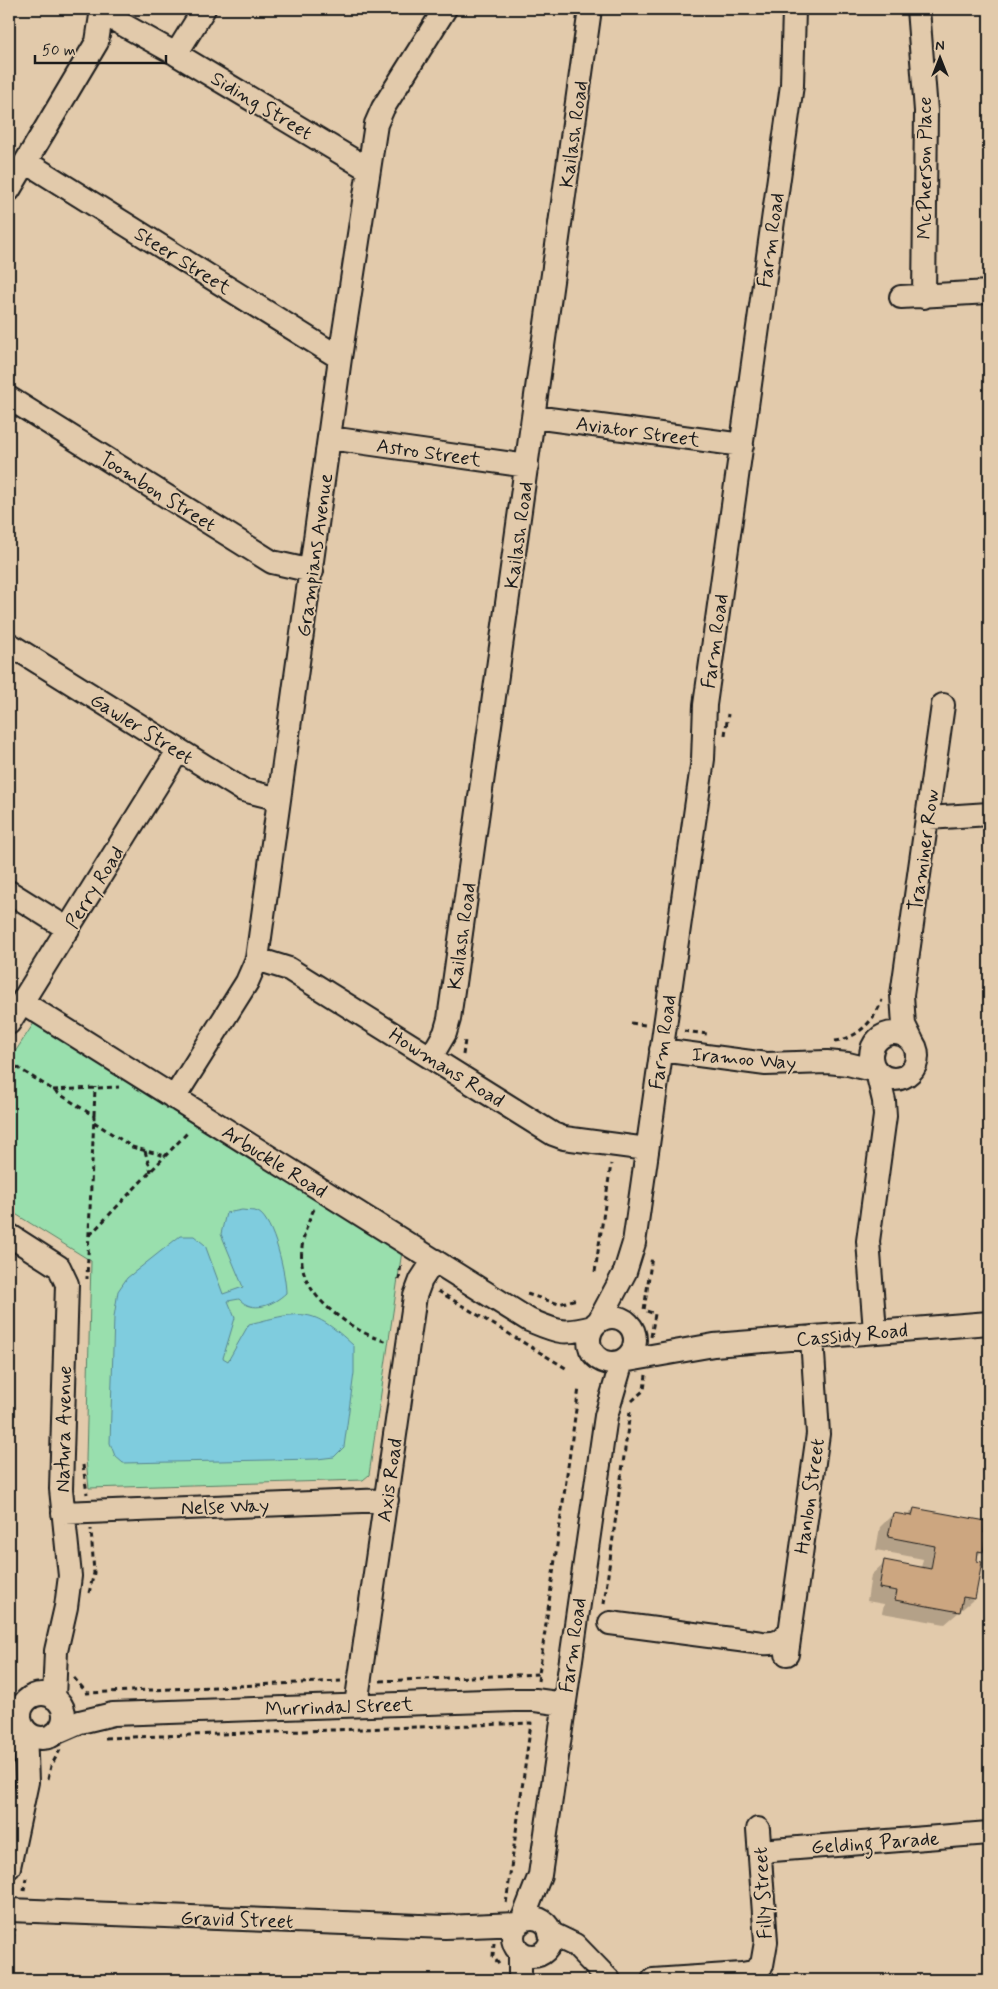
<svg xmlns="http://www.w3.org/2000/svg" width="998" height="1989" font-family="Mynerve,sans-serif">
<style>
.green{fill:#99dfad;stroke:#5a7e64}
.water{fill:#7fccde;stroke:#578690}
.shadow{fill:#0003}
.building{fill:#cca680;stroke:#1c1c1c}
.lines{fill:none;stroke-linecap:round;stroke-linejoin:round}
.minor-casing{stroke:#1c1c1c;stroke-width:26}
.path{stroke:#1c1c1c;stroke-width:3;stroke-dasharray:5 4;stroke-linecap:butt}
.minor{stroke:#e2caab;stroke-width:22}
.labels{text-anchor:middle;stroke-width:4;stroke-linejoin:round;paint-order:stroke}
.street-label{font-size:20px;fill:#1c1c1c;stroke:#e2caab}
</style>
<rect width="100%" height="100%" fill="#e2caab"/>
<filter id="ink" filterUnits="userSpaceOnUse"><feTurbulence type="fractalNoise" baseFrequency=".02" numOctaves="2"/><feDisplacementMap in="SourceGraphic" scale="10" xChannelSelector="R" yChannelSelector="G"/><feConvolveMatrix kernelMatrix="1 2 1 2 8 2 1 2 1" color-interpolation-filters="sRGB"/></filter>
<g filter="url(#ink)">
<path class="green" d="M34,1023L402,1251L369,1475L363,1480L89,1488L86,1460L91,1261L9,1210V1061Z"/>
<path class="water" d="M242,1210C247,1211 254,1210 258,1212C274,1220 286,1276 286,1293C273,1305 253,1314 239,1299L228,1301L235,1318L223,1358L228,1361L249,1324C303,1311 311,1306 354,1346V1373L344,1447L334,1457L317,1459L123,1463L115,1456L110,1443L114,1317L118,1291L127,1278L180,1236H194L205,1245L223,1294L243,1287L221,1234L226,1213Z"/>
<path class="shadow" d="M914,1509L982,1551L976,1557L974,1599L945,1624L882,1613L884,1604L867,1601L871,1575L885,1562L921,1568L923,1559L876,1550L880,1527L893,1514L907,1516Z"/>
<path class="building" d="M914,1508L986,1521L984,1533H987L983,1552L978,1551L977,1561L982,1562L975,1599L963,1597L960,1612L895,1600L897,1591L879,1588L884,1560L931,1569L935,1546L888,1537L893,1513L912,1516Z"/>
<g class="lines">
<g class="minor-casing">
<path id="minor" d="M918,9L926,111L924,297
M102,13L176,54L368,169
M176,54L204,9
M26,162L340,358
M9,190L97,42L102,9
M901,297L989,292
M9,398L272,562L312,571
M534,417L742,445
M330,438L527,466
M9,644L243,790L279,799
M928,818L989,814
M9,892L68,929
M257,959L289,969L553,1134L564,1138L647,1149
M22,1002L529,1320C558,1332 562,1335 593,1327
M9,1023L178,751
M871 1056a23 23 0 1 1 46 0a23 23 0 1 1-46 0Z
M912,1041L904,1025L902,995L943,705
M661,1050L766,1064L827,1062L848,1064L876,1071
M431,1057L445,1033L449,1019L590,9
M174,1098L247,982L257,959L340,358L376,124L383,108L445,9
M9,1235L59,1267L67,1284L61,1489L70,1576L66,1607L56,1651L54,1698
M589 1340a23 23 0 1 1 46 0a23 23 0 1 1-46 0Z
M599,1321L625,1272L634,1243L703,759L705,705L792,85L794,9
M875,1331L868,1241L885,1116L884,1101L877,1072
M623,1361L714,1345L989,1323
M63,1513L387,1500
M610,1623L762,1643C776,1644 782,1642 790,1630
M787,1654L818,1434L812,1337
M20 1716a22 22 0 1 1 44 0a22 22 0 1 1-44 0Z
M356,1705L415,1296L421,1280L434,1260
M57,1732L80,1722L113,1714L514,1700H535L564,1704
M760,1851L989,1833
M9,1867L27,1782L25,1731
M9,1910L445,1927L519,1924
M513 1937a19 19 0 1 1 38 0a19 19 0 1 1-38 0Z
M522,1921L540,1875L606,1416L622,1361
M550,1933L575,1945L609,1980
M520,1952V1980
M653,1980L742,1974L753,1972L762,1965L766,1942L758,1829"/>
</g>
<path class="path" d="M725,735L728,714
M631,1023L645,1025
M684,1031L707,1034
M835,1041C858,1038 874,1021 882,1000
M463,1055L465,1040
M9,1062L94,1116L87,1279
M53,1090L119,1087
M94,1115L95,1087
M94,1122L132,1147L165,1156
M145,1151L151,1172
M314,1209C293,1254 297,1285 338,1316C354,1328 369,1337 389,1342
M90,1235L189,1131
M595,1272L611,1164
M399,1280L401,1263
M438,1291L569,1370
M527,1294L559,1304L577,1299
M651,1337L655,1314L644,1310L652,1256
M632,1401L644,1390L646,1375
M83,1465L87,1494
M89,1593L94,1573L91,1529
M604,1604L630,1412
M74,1678L87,1693L341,1681
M380,1681L539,1674
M538,1681L579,1388
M105,1738L531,1723L506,1904
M48,1779L51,1766L60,1750
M24,1891L26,1878
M494,1943L493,1956L501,1967
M9,1957L15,1929
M549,1980L550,1978H563L571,1980"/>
<use href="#minor" class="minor"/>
</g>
</g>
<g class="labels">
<g class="street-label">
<text transform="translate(262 105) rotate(31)" y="7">Siding Street</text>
<text transform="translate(573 134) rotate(-82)" y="7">Kailash Road</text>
<text transform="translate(924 168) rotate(-90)" y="7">McPherson Place</text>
<text transform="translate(770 240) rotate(-82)" y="7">Farm Road</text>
<text transform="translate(183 260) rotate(32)" y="7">Steer Street</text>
<text transform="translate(638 431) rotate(8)" y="7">Aviator Street</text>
<text transform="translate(429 452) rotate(8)" y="7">Astro Street</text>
<text transform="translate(158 491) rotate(32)" y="7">Toombon Street</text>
<text transform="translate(518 535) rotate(-82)" y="7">Kailash Road</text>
<text transform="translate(314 555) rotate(-82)" y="7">Grampians Avenue</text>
<text transform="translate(714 641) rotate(-82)" y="7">Farm Road</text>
<text transform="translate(142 728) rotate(32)" y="7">Gawler Street</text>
<text transform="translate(923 850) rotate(-82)" y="7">Traminer Row</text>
<text transform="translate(94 887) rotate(-58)" y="7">Perry Road</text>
<text transform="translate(461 936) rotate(-82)" y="7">Kailash Road</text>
<text transform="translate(662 1042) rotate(-82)" y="7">Farm Road</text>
<text transform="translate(744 1058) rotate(5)" y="7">Iramoo Way</text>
<text transform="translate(447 1067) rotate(32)" y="7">Howmans Road</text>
<text transform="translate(275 1161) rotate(32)" y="7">Arbuckle Road</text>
<text transform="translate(852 1334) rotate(-5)" y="7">Cassidy Road</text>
<text transform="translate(63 1429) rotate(-89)" y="7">Natura Avenue</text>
<text transform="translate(389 1480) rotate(-82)" y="7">Axis Road</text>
<text transform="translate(809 1496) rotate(-82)" y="7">Hanlon Street</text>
<text transform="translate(225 1506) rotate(-2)" y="7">Nelse Way</text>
<text transform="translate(572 1645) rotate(-82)" y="7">Farm Road</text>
<text transform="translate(339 1706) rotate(-2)" y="7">Murrindal Street</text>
<text transform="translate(875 1842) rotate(-4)" y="7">Gelding Parade</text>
<text transform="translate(762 1893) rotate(-93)" y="7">Filly Street</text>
<text transform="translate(237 1919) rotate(2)" y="7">Gravid Street</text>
</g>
</g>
<rect width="998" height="1989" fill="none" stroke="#e2caab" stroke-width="30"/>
<rect x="15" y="15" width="968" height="1959" fill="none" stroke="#1c1c1c" stroke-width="2" filter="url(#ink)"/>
<g transform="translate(940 58)" stroke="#e2caab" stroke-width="4" paint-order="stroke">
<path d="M0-4L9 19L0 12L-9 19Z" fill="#1c1c1c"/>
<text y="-8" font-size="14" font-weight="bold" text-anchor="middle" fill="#1c1c1c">N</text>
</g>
<path d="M35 55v8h131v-8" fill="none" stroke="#1c1c1c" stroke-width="2.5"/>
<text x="42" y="55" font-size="15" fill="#1c1c1c" stroke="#e2caab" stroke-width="4" paint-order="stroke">50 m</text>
</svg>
